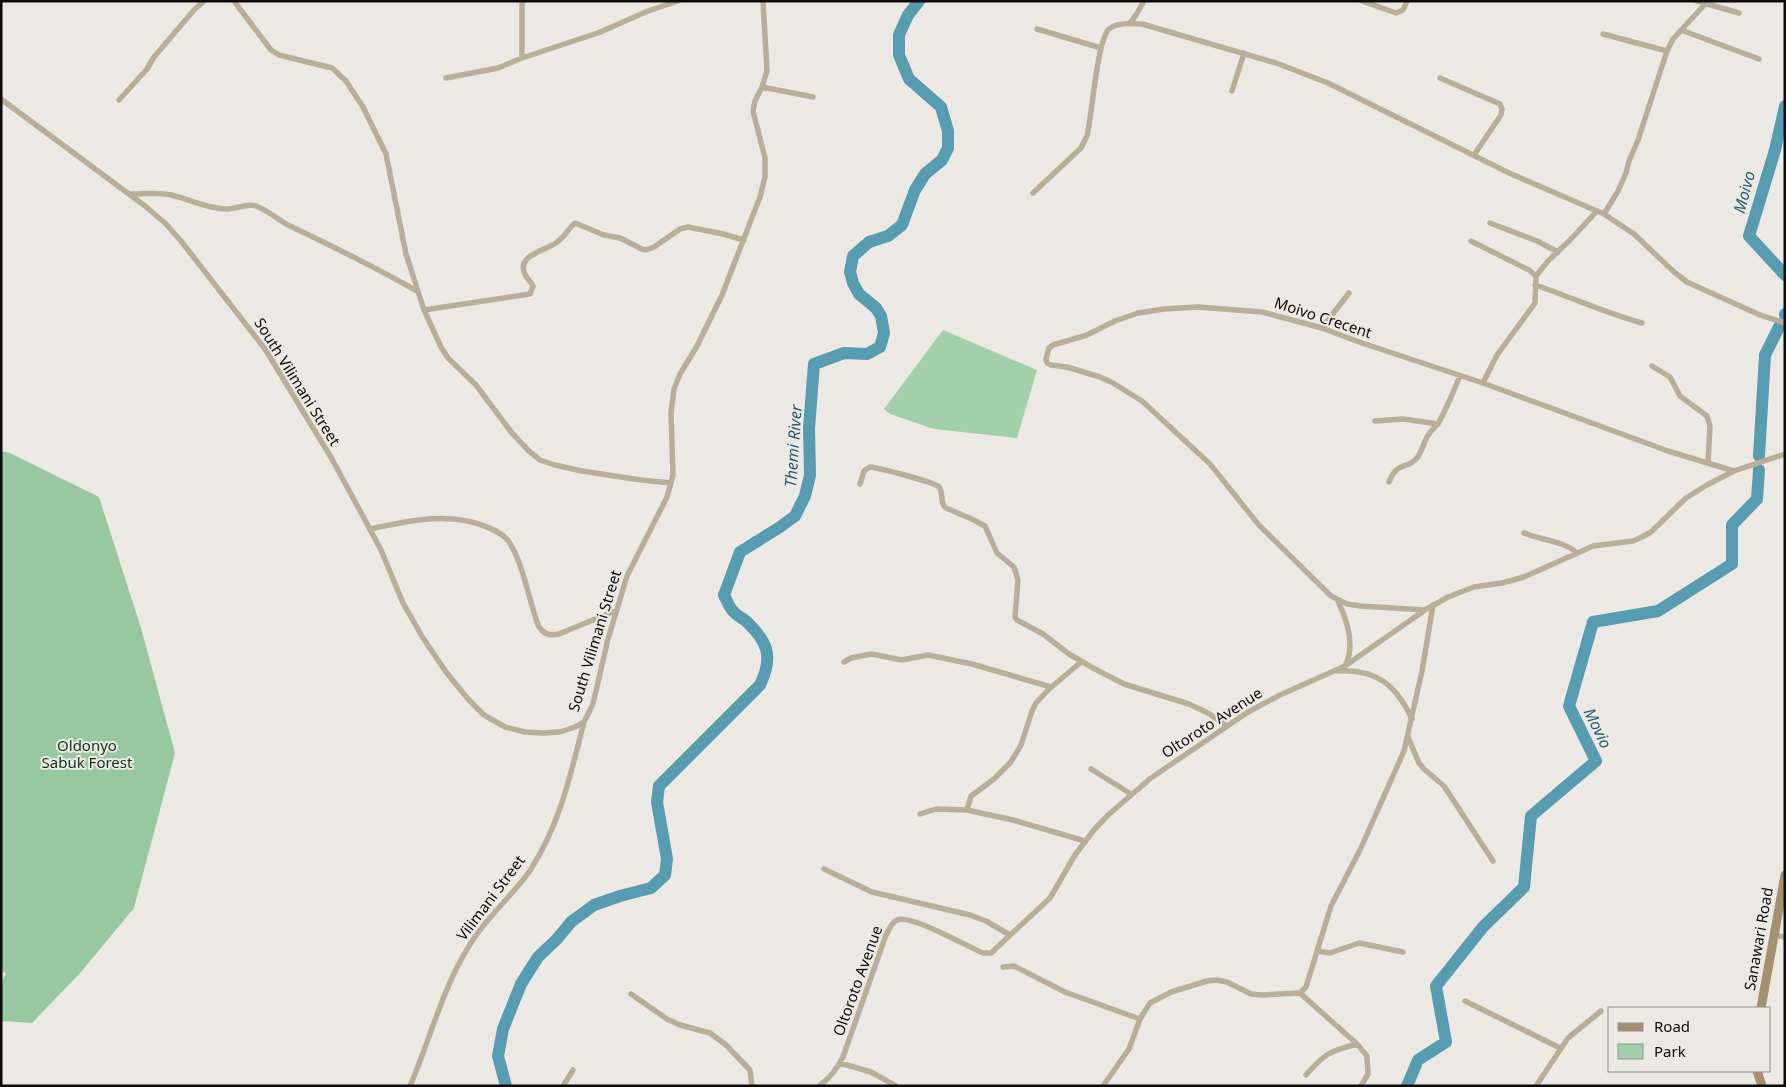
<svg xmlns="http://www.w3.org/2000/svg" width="1786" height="1087" font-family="'Noto Sans',sans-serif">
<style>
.green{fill:#a2d0ab}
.forest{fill:#97c8a0}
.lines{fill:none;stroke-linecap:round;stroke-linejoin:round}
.river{stroke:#589cb2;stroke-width:12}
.street{stroke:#bbae98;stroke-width:5.5}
.secondary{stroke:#a4906f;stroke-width:9}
.labels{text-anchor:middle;stroke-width:4;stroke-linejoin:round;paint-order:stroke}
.street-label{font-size:15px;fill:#0d0c0b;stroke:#ece9e5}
.park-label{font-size:15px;fill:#0e3419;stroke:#ece9e5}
.water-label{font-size:16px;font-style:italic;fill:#265d6e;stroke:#ece9e5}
</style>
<rect width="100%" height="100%" fill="#ece9e5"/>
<path class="green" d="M943,330L1037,370L1017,438L934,429L890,414L884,409Z"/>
<path class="forest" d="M1,451L10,453L99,497L141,628L175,753L134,908L81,972L32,1023L1,1021V984L6,973L1,971Z"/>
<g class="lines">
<path class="river" d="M1785,106L1775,150L1749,236L1785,275
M1785,315V314
M1759,456L1765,355L1780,325
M506,1086L498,1056L503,1029L521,984L538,957L557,939L571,922L594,905L620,896L651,888L665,875L667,859L657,802L659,786L760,685C773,658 769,643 747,622C743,618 737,616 734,612C729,608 727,600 724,595L740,552L780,527L795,516L805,496L810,475L809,428L814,364L844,353L867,354L880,347L884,333L881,316L876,308L859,294L853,283L850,272L853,256L869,242L888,236L902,225L915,190L925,174L942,160L948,148V131L941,107L909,79L899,55V35L908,15L919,1
M1407,1086L1418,1060L1446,1042L1436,986L1483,927L1524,887L1531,816L1596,761L1569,706L1593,622L1658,611L1732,564V525L1757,499L1759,470"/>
<path class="street" d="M234,1L271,50L279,55L332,68L346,81L363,107L386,154L406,254L424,310L441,347L448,358L476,385L512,433L529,451L540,460L555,465L582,471L641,480L671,483
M522,1V58
M1362,1L1396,13L1403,10L1407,1
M1697,1L1739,13
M1130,23L1136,15L1144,1
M1037,29L1101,48
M1681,30L1759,59
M1603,34L1667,51
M446,78L498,68L522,58L598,33L648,11L678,1
M1440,78L1500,104L1502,109L1501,115L1474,155
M762,87L813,97
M1232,91L1244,53
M1,99L145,206L165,223L181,241L265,349L332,459L352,496L381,550L403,603L423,638L446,672L468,699L484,715L505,727L525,732L543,733L560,732L575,727L584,722L593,704L608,639L627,576L667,497L673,475L671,413L674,389L680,374L697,346L722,295L760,197L765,177V158L753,111L755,101L762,87L767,71L763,1
M119,100L147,69L154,57L194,10L204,1
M1033,193L1081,148L1087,136C1092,116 1097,40 1109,29C1117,22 1132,23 1142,24L1276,63L1328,83L1509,173L1604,214L1634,234L1674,272L1687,282L1760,315L1785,323
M130,194C144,194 158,192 171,195C190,199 207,209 226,209C236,209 247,203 256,206C267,210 277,219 288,225C332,246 375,267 417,291
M1604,214L1618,191L1626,173L1629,161L1638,140L1667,51L1673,39L1708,1
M1490,223L1537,241L1558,252
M1471,241L1529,270L1536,276
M1535,285C1571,297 1605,313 1642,323
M424,310L530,294L533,286C531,282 528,280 526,276C514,256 544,251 556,243C564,238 568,229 575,223L604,235L620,238L642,249L646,250L654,247L680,229L688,227L723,234L744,240
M1322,328L1349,293
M1652,366L1670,377L1680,396L1707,416L1710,426L1708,463
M1483,383L1497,355L1535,303L1536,276L1548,261L1570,240L1597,211
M1375,421L1403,419L1438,424
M1389,482C1398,460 1407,470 1417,458C1422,452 1423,444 1427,437C1430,432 1435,427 1439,422C1447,408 1453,392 1460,376
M860,484L864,471L870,467C879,468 935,482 939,487C944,493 939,502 946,508L974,520L985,526L997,553L1014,567L1018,580L1015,617L1017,620L1043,634L1069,654L1095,669L1124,684L1189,704L1208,713L1227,726
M370,529C408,521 449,511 487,527C494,530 504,534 509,542C523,563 529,600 538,625C543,634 549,636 559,634L617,610
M1524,533C1541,540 1564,541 1577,553
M1338,601C1347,620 1355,645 1346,664
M1425,610L1361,606L1347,604L1331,596L1258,524L1210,464L1142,401L1113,383L1100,377L1067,367L1051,365L1047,363L1046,359L1049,348L1053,345L1087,335L1115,321L1138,313L1164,309L1198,307L1262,312L1322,328L1359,342L1483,383L1668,451L1734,471
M844,662L851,658L871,654L902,660L928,655L972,664L1051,687
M1338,671C1377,669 1396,685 1412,719
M1408,737L1419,763L1425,770L1444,786L1493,861
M1091,769L1131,794
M967,810L971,796L994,779L1010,763L1017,752L1021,745L1032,711L1036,703L1048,690L1081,662
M920,814L936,809L967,810L1013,820L1085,841
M824,869L872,892L970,915L986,921L1010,935
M1774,935L1785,937
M1317,951L1330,953L1359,943L1403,952
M1003,967L1014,966L1065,992L1140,1019
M1300,993L1357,1044L1367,1056L1368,1074L1361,1086
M631,994L667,1019L680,1025L710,1033L725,1044L750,1070L752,1086
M1465,1001L1560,1048
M840,1063L871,1072L896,1086
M1306,1075C1324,1054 1330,1051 1357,1044
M410,1086C430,1040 442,989 469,946C486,917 513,896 531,869C560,824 571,773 584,722
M563,1086L573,1070
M819,1086C830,1078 837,1069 843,1057L886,935C889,930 891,923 897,920C909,913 968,947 983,953H991L1050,898L1075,855L1094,830L1108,815L1151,778L1248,712L1280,695L1345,666L1425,610L1448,597L1474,587L1502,583L1524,577L1593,546L1633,541L1642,537L1651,532L1686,498L1707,485L1734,471L1785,454
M1103,1086L1129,1049L1140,1019L1150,1003L1171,992L1207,981L1217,980L1227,982L1251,994L1261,995L1300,993L1306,987L1331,906L1360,850L1404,751L1422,671L1433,605
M1536,1086L1568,1038L1601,1011"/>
<path class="secondary" d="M1761,1008L1785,875
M1757,1071L1762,1086"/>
</g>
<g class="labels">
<g class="street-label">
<text transform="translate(1323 318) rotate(18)" y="5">Moivo Crecent</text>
<text transform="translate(297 382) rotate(58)" y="5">South Vilimani Street</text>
<text transform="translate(595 641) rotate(-73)" y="5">South Vilimani Street</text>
<text transform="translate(1212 723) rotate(-33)" y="5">Oltoroto Avenue</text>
<text transform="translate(491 898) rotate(-53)" y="5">Vilimani Street</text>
<text transform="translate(1759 939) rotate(-80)" y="5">Sanawari Road</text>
<text transform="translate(858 981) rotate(-70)" y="5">Oltoroto Avenue</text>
</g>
<g class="park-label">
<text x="87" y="751">Oldonyo<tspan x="87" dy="17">Sabuk Forest</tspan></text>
</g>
<g class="water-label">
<text transform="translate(1744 192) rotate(-75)" y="6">Moivo</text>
<text transform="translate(793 446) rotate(-86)" y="6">Themi River</text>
<text transform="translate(1598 728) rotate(64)" y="6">Movio</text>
</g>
</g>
<rect width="1786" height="1087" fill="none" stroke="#0d0c0b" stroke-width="5"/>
<rect x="1608" y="1007" width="162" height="65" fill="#ece9e5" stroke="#93918e"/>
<rect x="1618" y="1023" width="25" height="8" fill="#a4906f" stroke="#93918e"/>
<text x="1654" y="1032" font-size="15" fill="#0d0c0b">Road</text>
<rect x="1618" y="1044" width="25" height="15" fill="#a2d0ab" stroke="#93918e"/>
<text x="1654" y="1057" font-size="15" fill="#0d0c0b">Park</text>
</svg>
